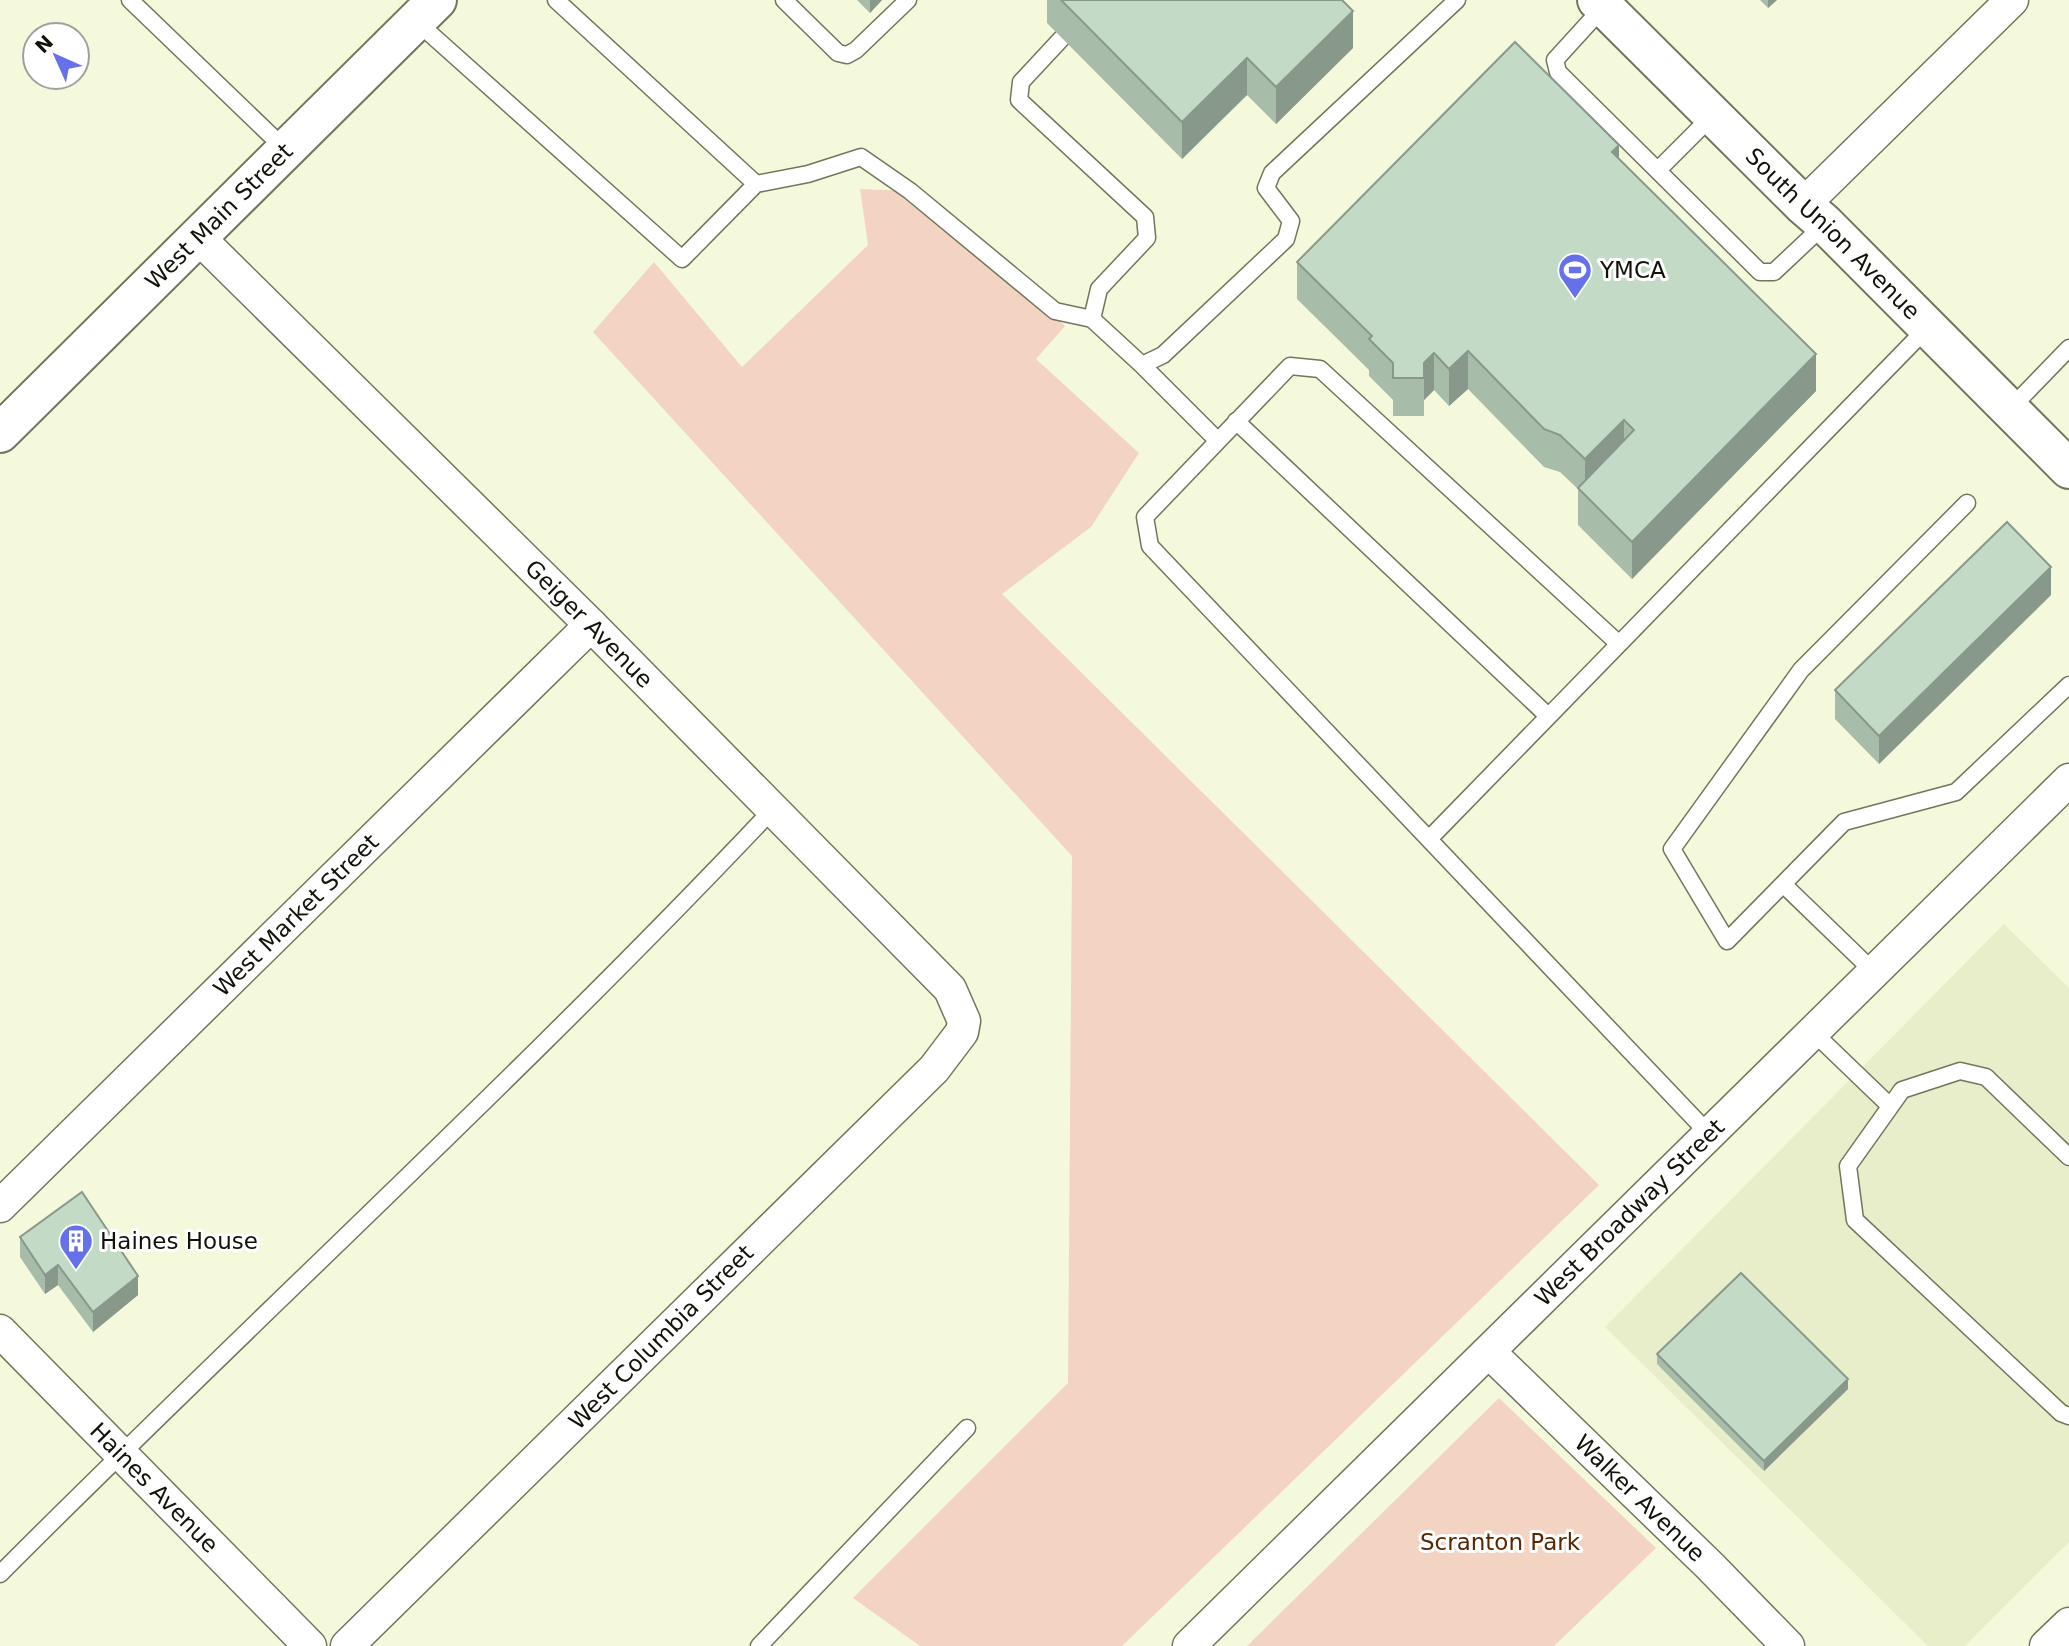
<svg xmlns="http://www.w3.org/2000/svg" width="2069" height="1646" font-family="'DejaVu Sans',sans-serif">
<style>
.built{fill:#e7eec9}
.green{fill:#f3d4c2}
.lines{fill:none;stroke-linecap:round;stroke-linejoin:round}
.lane-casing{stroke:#71765c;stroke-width:19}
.street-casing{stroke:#71765c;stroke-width:35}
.secondary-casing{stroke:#71765c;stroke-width:42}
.lane{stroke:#fff;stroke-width:16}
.street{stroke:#fff;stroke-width:32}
.secondary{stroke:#fff;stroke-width:38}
.wall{fill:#a8bcaa}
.shaded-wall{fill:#88998b}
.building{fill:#c3dbc6;stroke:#88998b;stroke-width:2}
.labels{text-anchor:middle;stroke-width:6;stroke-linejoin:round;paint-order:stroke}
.street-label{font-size:23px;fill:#111309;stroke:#fff}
.poi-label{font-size:23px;fill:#111309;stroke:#fff;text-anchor:start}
.park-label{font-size:23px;fill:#582701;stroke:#fff}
</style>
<rect width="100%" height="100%" fill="#f4f9dc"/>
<path class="built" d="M2004,924L2069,988V1542L1965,1646H1928L1605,1327Z"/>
<path class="green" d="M860,189L910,191L1065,326L1036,359L1139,453L1091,527L1002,594L1599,1185L1122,1646H920L853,1598L1068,1383L1072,856L593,332L654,262L742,367L868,245Z
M1499,1398L1656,1548L1554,1646H1247Z"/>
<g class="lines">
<g class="lane-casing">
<path id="lane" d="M130,0L286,150
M556,0L756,184L808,174L861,157L910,191L1055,311L1092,319
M784,0L838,53L847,55L856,50L908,0
M1605,5L1555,60L1558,72L1760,272H1774L1825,224
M416,21L682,259L756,184
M1062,38L1021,82L1019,100L1145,217L1147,238L1099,289L1092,319L1142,365L1163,355L1286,239L1291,221L1266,188L1272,173L1457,0
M1658,170L1713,115
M1142,365L1218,441
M2009,410L2069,348
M1236,421L1548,716
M1967,503L1801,670L1672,849L1727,941L1844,822L1956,792L2069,685
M1619,644L1320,369L1290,366L1145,517L1150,546L1709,1134
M1429,839L1927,328
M1783,884L1874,972
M1813,1032L1890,1106
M2069,1157L1986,1077L1960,1071L1902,1090L1848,1166L1855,1220L2061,1413L2069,1416
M0,1574C256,1317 524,1073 773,809
M759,1646L967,1428"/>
</g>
<g class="street-casing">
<g id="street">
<path d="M1803,205L2012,0"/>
<path id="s1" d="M198,237L591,625L950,989L964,1021L962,1032L934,1069L347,1646"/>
<path id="s2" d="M0,1206L591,625"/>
<path id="s3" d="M0,1331L310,1646"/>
<path id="s4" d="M1489,1352L1710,1566L1788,1646"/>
<path id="s5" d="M1189,1646L2069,780"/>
<path d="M2046,1646L2069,1624"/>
</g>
</g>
<g class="secondary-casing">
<g id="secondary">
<path id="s6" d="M1597,0L1803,205L1825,224L2069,469"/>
<path id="s7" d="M0,433L437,0"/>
</g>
</g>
<use href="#lane" class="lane"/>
<use href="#street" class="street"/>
<use href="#secondary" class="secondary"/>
</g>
<path class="wall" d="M857,0H882L870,13Z
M1047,0H1342L1353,48L1276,124L1247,95L1182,159L1047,23Z
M1760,0H1777L1768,8Z
M1619,159L1816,391L1632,579L1578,525V489L1560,472L1544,467L1468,389L1449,406L1434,390L1424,400V416H1393V400L1369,376V370L1297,299V262Z
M2051,595L1879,764L1835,719V690Z
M20,1237L138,1295L93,1332L58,1285L45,1294L20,1257Z
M1657,1354L1848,1389L1764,1471L1657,1364Z"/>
<path class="shaded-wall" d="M870,0H882L870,13Z
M1768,0H1777L1768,8Z
M1353,11V48L1276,124V87Z
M1247,58V95L1182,159V122Z
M1619,145V182L1612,152Z
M1468,351V389L1449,406V369Z
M1434,353V390L1424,400V416V363Z
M1816,354V391L1632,579V542Z
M1624,420V458L1585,497V459Z
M2051,567V595L1879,764V736Z
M58,1265V1285L45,1294V1275Z
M138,1276V1295L93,1332V1312Z
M1848,1379V1389L1764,1471V1461Z"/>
<path class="building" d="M1061,0H1342L1353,11L1276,87L1247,58L1182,122Z
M1515,42L1619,145L1612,152L1816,354L1632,542L1578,488L1634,430L1624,420L1585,459L1560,435L1544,429L1468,351L1449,369L1434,353L1424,363V378H1393V363L1369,339L1372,336L1297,262Z
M2007,522L2051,567L1879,736L1835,690Z
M82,1192L138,1276L93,1312L58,1265L45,1275L20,1237Z
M1741,1273L1848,1379L1764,1461L1657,1354Z"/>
<defs>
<g id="stadium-pin" transform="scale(1.75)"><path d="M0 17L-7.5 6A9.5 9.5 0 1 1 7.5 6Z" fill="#6670e9" stroke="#fff"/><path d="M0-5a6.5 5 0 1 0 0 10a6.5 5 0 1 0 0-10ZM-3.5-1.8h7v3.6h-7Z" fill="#fff"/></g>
<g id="building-pin" transform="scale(1.75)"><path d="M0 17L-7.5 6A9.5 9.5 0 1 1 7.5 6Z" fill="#6670e9" stroke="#fff"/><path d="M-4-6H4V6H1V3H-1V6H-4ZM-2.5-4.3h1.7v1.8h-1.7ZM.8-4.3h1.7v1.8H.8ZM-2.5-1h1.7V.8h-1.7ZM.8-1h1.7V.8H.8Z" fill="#fff"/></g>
</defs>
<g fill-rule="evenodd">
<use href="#stadium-pin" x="1575" y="270"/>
<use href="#building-pin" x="76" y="1241"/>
</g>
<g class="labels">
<g class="street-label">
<text dy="8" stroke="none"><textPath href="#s7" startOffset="308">West Main Street</textPath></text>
<text dy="8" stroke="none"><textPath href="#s6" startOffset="332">South Union Avenue</textPath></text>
<text dy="8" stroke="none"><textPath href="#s1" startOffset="550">Geiger Avenue</textPath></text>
<text dy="8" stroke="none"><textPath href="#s2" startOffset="415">West Market Street</textPath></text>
<text dy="8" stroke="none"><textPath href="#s5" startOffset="618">West Broadway Street</textPath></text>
<text transform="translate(661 1337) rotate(-45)" y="8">West Columbia Street</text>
<text dy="8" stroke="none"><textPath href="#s3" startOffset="220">Haines Avenue</textPath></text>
<text dy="8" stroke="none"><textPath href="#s4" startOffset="210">Walker Avenue</textPath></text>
</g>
<g class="poi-label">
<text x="1600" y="278">YMCA</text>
<text x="100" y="1249">Haines House</text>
</g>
<g class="park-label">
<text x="1500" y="1550">Scranton Park</text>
</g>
</g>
<g transform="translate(56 56) rotate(315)"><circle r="33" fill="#ffffff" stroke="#a0a19d" stroke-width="2"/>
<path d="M0-5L12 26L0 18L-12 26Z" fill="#6670e9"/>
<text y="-10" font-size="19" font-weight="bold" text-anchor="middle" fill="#111309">N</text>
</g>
</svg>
